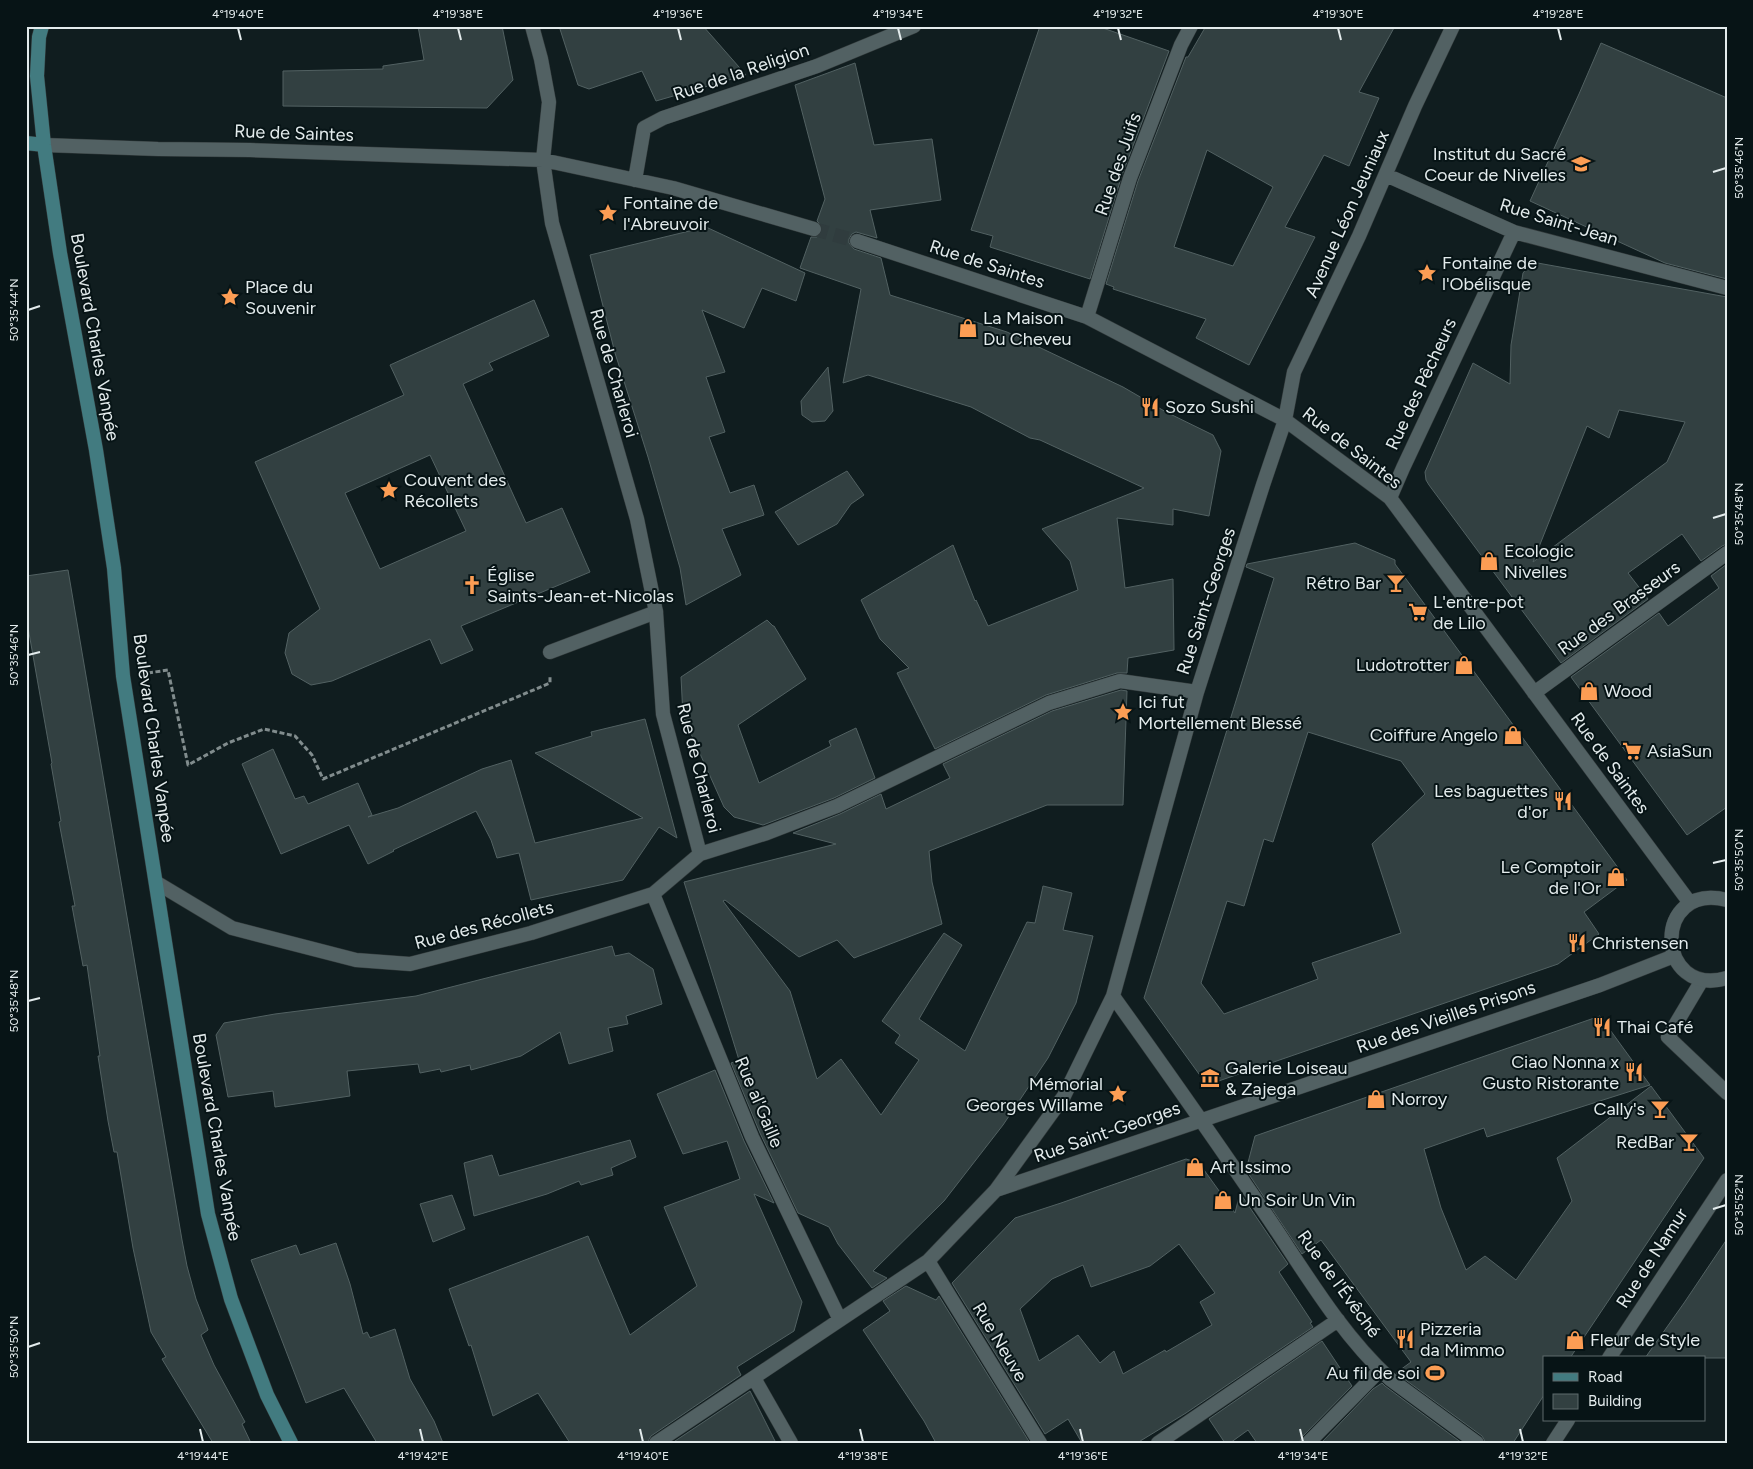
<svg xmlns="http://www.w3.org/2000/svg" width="1753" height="1469" font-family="Figtree,sans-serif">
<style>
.building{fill:#324041;stroke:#526162;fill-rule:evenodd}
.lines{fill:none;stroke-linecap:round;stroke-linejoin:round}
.minor-tunnel{stroke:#303c3e;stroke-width:14;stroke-dasharray:14 7;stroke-linecap:butt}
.service-casing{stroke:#323a3b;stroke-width:15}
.pedestrian-casing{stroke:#323a3b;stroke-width:15}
.minor-casing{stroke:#323a3b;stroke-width:15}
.secondary-casing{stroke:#323a3b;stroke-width:15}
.path{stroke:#818c8d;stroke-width:3;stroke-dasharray:5 2.5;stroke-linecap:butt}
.service{stroke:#526163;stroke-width:14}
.pedestrian{stroke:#526163;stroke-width:14}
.minor{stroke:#526163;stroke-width:14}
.secondary{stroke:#427b80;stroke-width:14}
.ticks{fill:none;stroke:#e3ebec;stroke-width:2}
.labels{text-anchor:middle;stroke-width:4;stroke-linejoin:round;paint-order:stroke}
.street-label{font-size:18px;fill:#e3ebec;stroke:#071416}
.poi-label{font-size:18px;fill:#e3ebec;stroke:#071416;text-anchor:start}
.neatline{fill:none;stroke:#e3ebec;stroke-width:2}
.ticks-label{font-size:12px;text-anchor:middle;fill:#e3ebec}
</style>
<rect width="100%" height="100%" fill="#101d1f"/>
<path class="building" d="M418,26H502L513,80L487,108L283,106V71L383,69V66L424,60Z
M559,26H703L746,75L656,101L642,71L589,89L578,85Z
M1040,26H1097L1169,51L1122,175L1090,279L990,247L993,236L971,230Z
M1206,26H1395L1359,92L1379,98L1349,166L1324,155L1285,227L1315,237L1249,365L1196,338L1206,319L1113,289L1114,287L1106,284L1138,181L1186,57H1188ZM1207,150L1273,187L1233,266L1174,247Z
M1601,43L1727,98V279L1665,263L1530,201L1579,94Z
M855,63L874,145L932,139L941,200L870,210L877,238L856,232L852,234L849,239V243L854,249L881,258L890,295L1007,332L1123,387L1166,412L1213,435L1221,451L1209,516L1173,509V525L1117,518L1125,588L1173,579L1174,650L1128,658L1127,673H1117L1046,695L935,749L897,673L909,668L880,639L861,600L953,545L975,601L976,600L988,626L1078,590L1070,561L1042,529L1144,488L1040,440L1030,438L971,407L868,375L843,383L861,289L800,268L811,237H817L822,232V226L817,221L825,199L795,85Z
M706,227L805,273L796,301L762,288L744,328L702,310L725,372L706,377L725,432L709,437L730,493L754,485L764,515L722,529L741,575L686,605L680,568L648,457L615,353L590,255Z
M1532,262L1727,297V544L1722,546L1701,561L1682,534L1628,573L1648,599L1561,663L1429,485L1426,480L1425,472L1473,363L1510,384L1511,345L1523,273ZM1619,410L1685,422L1667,462L1533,562L1587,426L1609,438Z
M534,300L549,336L489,363L493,370L463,384L526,523L562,508L590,572L461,626L473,650L441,664L430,639L332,681L311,685L292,674L285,653L289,633L320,609L255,462L404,395L390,365ZM430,455L466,531L380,569L345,493Z
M828,367L833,411L825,421L812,422L802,415L801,401Z
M847,471L864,495L851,504L837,524L798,545L775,512Z
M1355,543L1395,560V564L1627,880L1584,912L1599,934L1558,964L1207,1085L1144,998L1274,578L1246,567L1247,564ZM1308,732L1401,761L1425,794L1372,844L1401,933L1312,963L1318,979L1224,1014L1201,983L1227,901L1244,906L1264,839L1273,842Z
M1727,564V807L1687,835L1571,677L1659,613L1668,626L1719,588L1711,576Z
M68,570L182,1240L187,1266L196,1299L208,1330L201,1335L214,1365L245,1422L242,1424L251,1443H213L162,1359L166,1357L151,1332L133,1248L117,1152H114L108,1121L98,1056H100L87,965L83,966L72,906H75L59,822L61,821L51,764L52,763L26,616V576Z
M767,620L773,626H774L806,679L738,725L759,783L831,746L829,741L856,728L875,778L834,798L763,825L734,817L724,807L683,716L681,677Z
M1121,690L1127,691L1123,805H1047L929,851L932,882L942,924L854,958L837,940L799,957L725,900L723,901L790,991L817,1079L841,1059L881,1115L919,1060L895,1043L900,1035L882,1021L944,933L962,945L919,1019L965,1051L1027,922L1035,923L1043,886L1072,893L1063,930L1093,936L1076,1003L1048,1058L1003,1125L944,1201L873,1271L887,1278L872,1288L838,1244L829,1227L798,1213L760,1133L731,1063L739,1060L684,882L836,844L793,833L840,814L881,794L886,809L950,778L943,764L1052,711Z
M645,719L677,838L659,827L623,880L531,900L519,853L497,858L491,840L476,811L393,850L394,851L368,864L349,825L281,854L242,764L273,749L295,799L304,796L308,804L358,783L372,815L368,817L398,808L482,769L511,760L535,843L643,818L535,753L592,736L591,732Z
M612,946L615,956L629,953L653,969L662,1004L626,1016L628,1024L608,1028L613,1051L569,1064L560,1032L521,1056L471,1070L470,1065L441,1072L440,1069L420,1073L418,1064L347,1071L350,1096L275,1107L273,1091L228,1097L216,1035L224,1023L275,1014L416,996Z
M1600,1016L1650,1085L1487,1137L1484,1128L1424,1149L1441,1208L1466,1270L1485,1256L1516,1280L1572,1201L1557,1158L1651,1086L1704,1158L1570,1358H1544V1395L1513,1443H1486L1482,1436L1396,1373L1411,1362L1321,1240L1302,1254L1246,1170L1255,1136Z
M715,1070L744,1141L774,1203L754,1194L802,1302L794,1331L737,1367L741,1375L651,1436L647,1443H570L538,1393L493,1416L471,1345L469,1346L449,1289L588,1236L630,1335L697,1286L664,1207L740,1179L727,1141L683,1154L657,1094Z
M630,1140L636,1157L611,1168L613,1175L581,1185L579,1181L547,1194L474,1216L464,1163L492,1155L499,1176Z
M1186,1159L1199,1163L1235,1213L1240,1193L1288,1264L1279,1272L1312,1322L1310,1323L1313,1327L1186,1413L1137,1443H1082L1068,1419L1045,1434L952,1283L1015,1218L1061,1203ZM1179,1244L1215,1293L1200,1302L1212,1325L1166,1352L1165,1350L1123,1374L1114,1351L1100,1363L1078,1335L1039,1361L1020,1309L1052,1279L1083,1265L1091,1287L1150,1266Z
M452,1195L465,1229L433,1242L420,1204Z
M1727,1239V1358H1645L1684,1303Z
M336,1243L350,1284L363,1334L367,1332L370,1338L395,1329L410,1379L434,1421L443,1443H377L344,1388L306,1403L251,1260L296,1245L300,1255Z
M906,1286L936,1300L939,1296L1030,1443H936L924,1421L863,1330L890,1311L883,1301Z
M1322,1341L1352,1386L1302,1437L1299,1443H1257L1248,1430L1230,1443H1225L1209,1419Z
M1382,1383L1385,1386L1462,1443H1321L1373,1389Z
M750,1391L776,1443H672Z"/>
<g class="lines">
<path class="minor-tunnel" d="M814,229L857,241"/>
<g class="service-casing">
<path id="service" d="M550,652L656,612"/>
</g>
<g class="pedestrian-casing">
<path id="pedestrian" d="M1702,980L1668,1037L1727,1093
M1609,1358L1727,1180
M1553,1443L1568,1420"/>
</g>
<g class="minor-casing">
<path id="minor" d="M532,26L541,59L549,102L543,160L552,223L637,519L656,612L663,714L700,854L767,833L837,806L1049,703L1120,681L1197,692
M44,145L158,149L250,150L543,160L673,188L814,229
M1386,175L1514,232L1727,288
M635,180L644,128L663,118L817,66L914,26
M857,241L1087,317L1285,420L1390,498L1690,903
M1087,317L1130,178L1181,45L1191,26
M1390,498L1403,468L1514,232
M1534,693L1727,553
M157,883L232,928L356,960L410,964L531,933L653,894L700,854
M653,894L752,1137L840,1320
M1727,900C1651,881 1655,999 1727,978
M1113,996C1166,1070 1218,1144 1269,1219C1306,1274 1341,1334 1390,1379L1477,1443
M996,1190L1600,985L1674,956
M928,1261L1040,1443
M754,1378L791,1443
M656,1443L928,1261L996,1190L1064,1096L1113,996L1197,692L1263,485L1285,420L1294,372L1359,236L1415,106L1453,26
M1158,1443L1338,1320
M1308,1443L1380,1370"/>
</g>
<g class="secondary-casing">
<path id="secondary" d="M42,26L39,37L37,76L44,145L60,253L96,450L114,568L123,676L208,1214L231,1299L267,1395L291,1443
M26,143L44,145"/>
</g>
<path class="path" d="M148,673L168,670L188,765L228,743L264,729L295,736L312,755L323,779L550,683V677"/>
<use href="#service" class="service"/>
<use href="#pedestrian" class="pedestrian"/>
<use href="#minor" class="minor"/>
<use href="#secondary" class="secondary"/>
</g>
<path class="ticks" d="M238,28L241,40M458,28L461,40M678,28L681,40M898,28L901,40M1118,28L1121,40M1338,28L1341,40M1558,28L1561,40M1713,172L1726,168M28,310L40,306M1713,518L1726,514M28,655L40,652M1713,863L1726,860M28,1001L40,998M1713,1209L1726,1205M28,1347L40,1343M200,1429L203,1442M420,1429L423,1442M640,1429L643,1442M860,1429L863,1442M1080,1429L1083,1442M1300,1429L1303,1442M1520,1429L1523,1442"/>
<defs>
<g id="school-bare" transform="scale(1.5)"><path d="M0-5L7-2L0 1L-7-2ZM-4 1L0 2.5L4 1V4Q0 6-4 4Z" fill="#fc9d54" stroke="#071416" stroke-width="2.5" paint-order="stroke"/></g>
<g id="sight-bare" transform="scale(1.5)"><path d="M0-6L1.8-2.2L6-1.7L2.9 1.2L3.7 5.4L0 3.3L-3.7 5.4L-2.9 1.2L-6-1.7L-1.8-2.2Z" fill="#fc9d54" stroke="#071416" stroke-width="2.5" paint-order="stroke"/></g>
<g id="shop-bare" transform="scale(1.5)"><path d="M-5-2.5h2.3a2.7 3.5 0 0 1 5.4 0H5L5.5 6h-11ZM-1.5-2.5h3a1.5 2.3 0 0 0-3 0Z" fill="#fc9d54" stroke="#071416" stroke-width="2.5" paint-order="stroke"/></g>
<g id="restaurant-bare" transform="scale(1.5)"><path d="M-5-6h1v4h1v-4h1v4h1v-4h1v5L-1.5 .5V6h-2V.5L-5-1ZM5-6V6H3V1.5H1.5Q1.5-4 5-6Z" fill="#fc9d54" stroke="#071416" stroke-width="2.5" paint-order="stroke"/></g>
<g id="bar-bare" transform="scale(1.5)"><path d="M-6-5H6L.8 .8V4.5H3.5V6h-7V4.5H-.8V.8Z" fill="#fc9d54" stroke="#071416" stroke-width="2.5" paint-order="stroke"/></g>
<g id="church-bare" transform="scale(1.5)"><path d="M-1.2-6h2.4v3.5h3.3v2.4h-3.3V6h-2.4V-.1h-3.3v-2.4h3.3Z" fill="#fc9d54" stroke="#071416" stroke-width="2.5" paint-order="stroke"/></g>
<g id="supermarket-bare" transform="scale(1.5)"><path d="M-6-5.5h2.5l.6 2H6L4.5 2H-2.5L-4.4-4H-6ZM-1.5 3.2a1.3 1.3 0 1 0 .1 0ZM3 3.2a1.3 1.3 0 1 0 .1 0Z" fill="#fc9d54" stroke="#071416" stroke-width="2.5" paint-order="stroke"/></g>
<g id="museum-bare" transform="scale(1.5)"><path d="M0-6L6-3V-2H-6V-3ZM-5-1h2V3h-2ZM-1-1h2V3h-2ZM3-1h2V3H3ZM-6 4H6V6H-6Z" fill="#fc9d54" stroke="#071416" stroke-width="2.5" paint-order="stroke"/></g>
<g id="stadium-bare" transform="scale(1.5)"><path d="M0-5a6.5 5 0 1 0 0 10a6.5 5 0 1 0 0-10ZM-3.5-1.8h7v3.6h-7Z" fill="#fc9d54" stroke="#071416" stroke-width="2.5" paint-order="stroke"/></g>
</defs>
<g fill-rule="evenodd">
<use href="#school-bare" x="1581" y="164"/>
<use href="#sight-bare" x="608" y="213"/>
<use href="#sight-bare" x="1427" y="273"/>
<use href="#sight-bare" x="230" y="297"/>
<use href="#shop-bare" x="968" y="328"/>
<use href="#restaurant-bare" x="1150" y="407"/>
<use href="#sight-bare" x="389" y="490"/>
<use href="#shop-bare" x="1489" y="561"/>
<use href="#bar-bare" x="1396" y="583"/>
<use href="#church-bare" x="472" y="585"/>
<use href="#supermarket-bare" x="1418" y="612"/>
<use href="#shop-bare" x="1464" y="665"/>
<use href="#shop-bare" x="1589" y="691"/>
<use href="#sight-bare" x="1123" y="712"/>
<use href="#shop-bare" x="1513" y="735"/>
<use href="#supermarket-bare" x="1632" y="751"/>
<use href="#restaurant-bare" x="1563" y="801"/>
<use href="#shop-bare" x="1616" y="877"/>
<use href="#restaurant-bare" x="1577" y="943"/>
<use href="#restaurant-bare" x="1602" y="1027"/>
<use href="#restaurant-bare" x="1634" y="1072"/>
<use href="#museum-bare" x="1210" y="1078"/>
<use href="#sight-bare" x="1118" y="1094"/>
<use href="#shop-bare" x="1376" y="1099"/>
<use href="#bar-bare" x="1660" y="1109"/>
<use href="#bar-bare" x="1689" y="1142"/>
<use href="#shop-bare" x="1195" y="1167"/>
<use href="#shop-bare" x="1223" y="1200"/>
<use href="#restaurant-bare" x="1405" y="1339"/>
<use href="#shop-bare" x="1575" y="1340"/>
<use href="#stadium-bare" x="1435" y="1373"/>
</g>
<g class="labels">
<g class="street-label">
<text transform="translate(741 72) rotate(-19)" y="6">Rue de la Religion</text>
<text transform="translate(294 133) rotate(2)" y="6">Rue de Saintes</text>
<text transform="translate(1118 164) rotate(-71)" y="6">Rue des Juifs</text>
<text transform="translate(1347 214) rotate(-66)" y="6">Avenue Léon Jeuniaux</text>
<text transform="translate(1559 222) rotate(17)" y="6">Rue Saint-Jean</text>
<text transform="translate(987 264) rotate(18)" y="6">Rue de Saintes</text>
<text transform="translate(95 337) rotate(80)" y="6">Boulevard Charles Vanpée</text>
<text transform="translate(614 373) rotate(74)" y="6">Rue de Charleroi</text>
<text transform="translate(1421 384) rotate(-65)" y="6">Rue des Pêcheurs</text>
<text transform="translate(1352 448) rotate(38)" y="6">Rue de Saintes</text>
<text transform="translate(1206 601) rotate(-72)" y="6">Rue Saint-Georges</text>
<text transform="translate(1619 608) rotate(-36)" y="6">Rue des Brasseurs</text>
<text transform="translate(154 738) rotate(82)" y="6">Boulevard Charles Vanpée</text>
<text transform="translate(1610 763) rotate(54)" y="6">Rue de Saintes</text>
<text transform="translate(699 768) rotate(76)" y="6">Rue de Charleroi</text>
<text transform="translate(484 925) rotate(-15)" y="6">Rue des Récollets</text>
<text transform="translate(1446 1017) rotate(-19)" y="6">Rue des Vieilles Prisons</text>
<text transform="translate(759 1102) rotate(67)" y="6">Rue al'Gaille</text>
<text transform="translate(1107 1132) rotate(-19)" y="6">Rue Saint-Georges</text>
<text transform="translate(217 1137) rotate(80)" y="6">Boulevard Charles Vanpée</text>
<text transform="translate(1652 1258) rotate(-57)" y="6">Rue de Namur</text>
<text transform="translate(1339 1284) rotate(54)" y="6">Rue de l'Évêché</text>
<text transform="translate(1000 1342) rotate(59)" y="6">Rue Neuve</text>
</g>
<g class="poi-label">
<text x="1566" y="160" text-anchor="end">Institut du Sacré<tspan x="1566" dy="21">Coeur de Nivelles</tspan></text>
<text x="623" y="209">Fontaine de<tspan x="623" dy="21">l'Abreuvoir</tspan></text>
<text x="1442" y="269">Fontaine de<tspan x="1442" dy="21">l'Obélisque</tspan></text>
<text x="245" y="293">Place du<tspan x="245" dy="21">Souvenir</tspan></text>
<text x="983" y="324">La Maison<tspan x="983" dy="21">Du Cheveu</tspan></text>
<text x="1165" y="413">Sozo Sushi</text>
<text x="404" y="486">Couvent des<tspan x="404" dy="21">Récollets</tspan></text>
<text x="1504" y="557">Ecologic<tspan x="1504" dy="21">Nivelles</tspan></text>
<text x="487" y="581">Église<tspan x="487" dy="21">Saints-Jean-et-Nicolas</tspan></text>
<text x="1381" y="589" text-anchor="end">Rétro Bar</text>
<text x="1433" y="608">L'entre-pot<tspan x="1433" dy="21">de Lilo</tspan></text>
<text x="1449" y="671" text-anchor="end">Ludotrotter</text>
<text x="1604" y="697">Wood</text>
<text x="1138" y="708">Ici fut<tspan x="1138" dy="21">Mortellement Blessé</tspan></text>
<text x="1498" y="741" text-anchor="end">Coiffure Angelo</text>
<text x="1647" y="757">AsiaSun</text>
<text x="1548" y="797" text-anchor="end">Les baguettes<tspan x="1548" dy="21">d'or</tspan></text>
<text x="1601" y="873" text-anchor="end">Le Comptoir<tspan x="1601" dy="21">de l'Or</tspan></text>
<text x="1592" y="949">Christensen</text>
<text x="1617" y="1033">Thai Café</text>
<text x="1619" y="1068" text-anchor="end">Ciao Nonna x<tspan x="1619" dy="21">Gusto Ristorante</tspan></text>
<text x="1225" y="1074">Galerie Loiseau<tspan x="1225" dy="21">&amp; Zajega</tspan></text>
<text x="1103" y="1090" text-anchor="end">Mémorial<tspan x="1103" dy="21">Georges Willame</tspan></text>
<text x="1391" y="1105">Norroy</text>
<text x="1645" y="1115" text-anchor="end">Cally's</text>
<text x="1674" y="1148" text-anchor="end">RedBar</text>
<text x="1210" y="1173">Art Issimo</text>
<text x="1238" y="1206">Un Soir Un Vin</text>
<text x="1420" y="1335">Pizzeria<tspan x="1420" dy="21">da Mimmo</tspan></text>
<text x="1590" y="1346">Fleur de Style</text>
<text x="1420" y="1379" text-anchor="end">Au fil de soi</text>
</g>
</g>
<rect width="1753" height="1469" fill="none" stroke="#071416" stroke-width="55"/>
<rect x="1543" y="1356" width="162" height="65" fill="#071416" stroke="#5f6a6c"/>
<rect x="1553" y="1373" width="25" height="8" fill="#427b80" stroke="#5f6a6c"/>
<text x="1588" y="1382" font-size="15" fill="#e3ebec">Road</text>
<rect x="1553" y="1394" width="25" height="15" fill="#324041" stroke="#5f6a6c"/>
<text x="1588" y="1406" font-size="15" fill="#e3ebec">Building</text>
<rect x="28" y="28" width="1698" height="1414" class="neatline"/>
<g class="ticks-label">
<text x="238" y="18">4°19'40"E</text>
<text x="458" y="18">4°19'38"E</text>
<text x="678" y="18">4°19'36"E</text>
<text x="898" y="18">4°19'34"E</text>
<text x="1118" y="18">4°19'32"E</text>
<text x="1338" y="18">4°19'30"E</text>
<text x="1558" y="18">4°19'28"E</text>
<text transform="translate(1739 168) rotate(-90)" y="4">50°35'46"N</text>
<text transform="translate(14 310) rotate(-90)" y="4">50°35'44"N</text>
<text transform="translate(1739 514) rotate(-90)" y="4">50°35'48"N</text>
<text transform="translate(14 655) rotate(-90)" y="4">50°35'46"N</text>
<text transform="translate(1739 860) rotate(-90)" y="4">50°35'50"N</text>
<text transform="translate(14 1001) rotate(-90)" y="4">50°35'48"N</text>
<text transform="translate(1739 1205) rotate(-90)" y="4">50°35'52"N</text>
<text transform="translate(14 1347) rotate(-90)" y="4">50°35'50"N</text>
<text x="203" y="1460">4°19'44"E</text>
<text x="423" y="1460">4°19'42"E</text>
<text x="643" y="1460">4°19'40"E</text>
<text x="863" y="1460">4°19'38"E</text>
<text x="1083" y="1460">4°19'36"E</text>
<text x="1303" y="1460">4°19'34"E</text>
<text x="1523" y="1460">4°19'32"E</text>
</g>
</svg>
